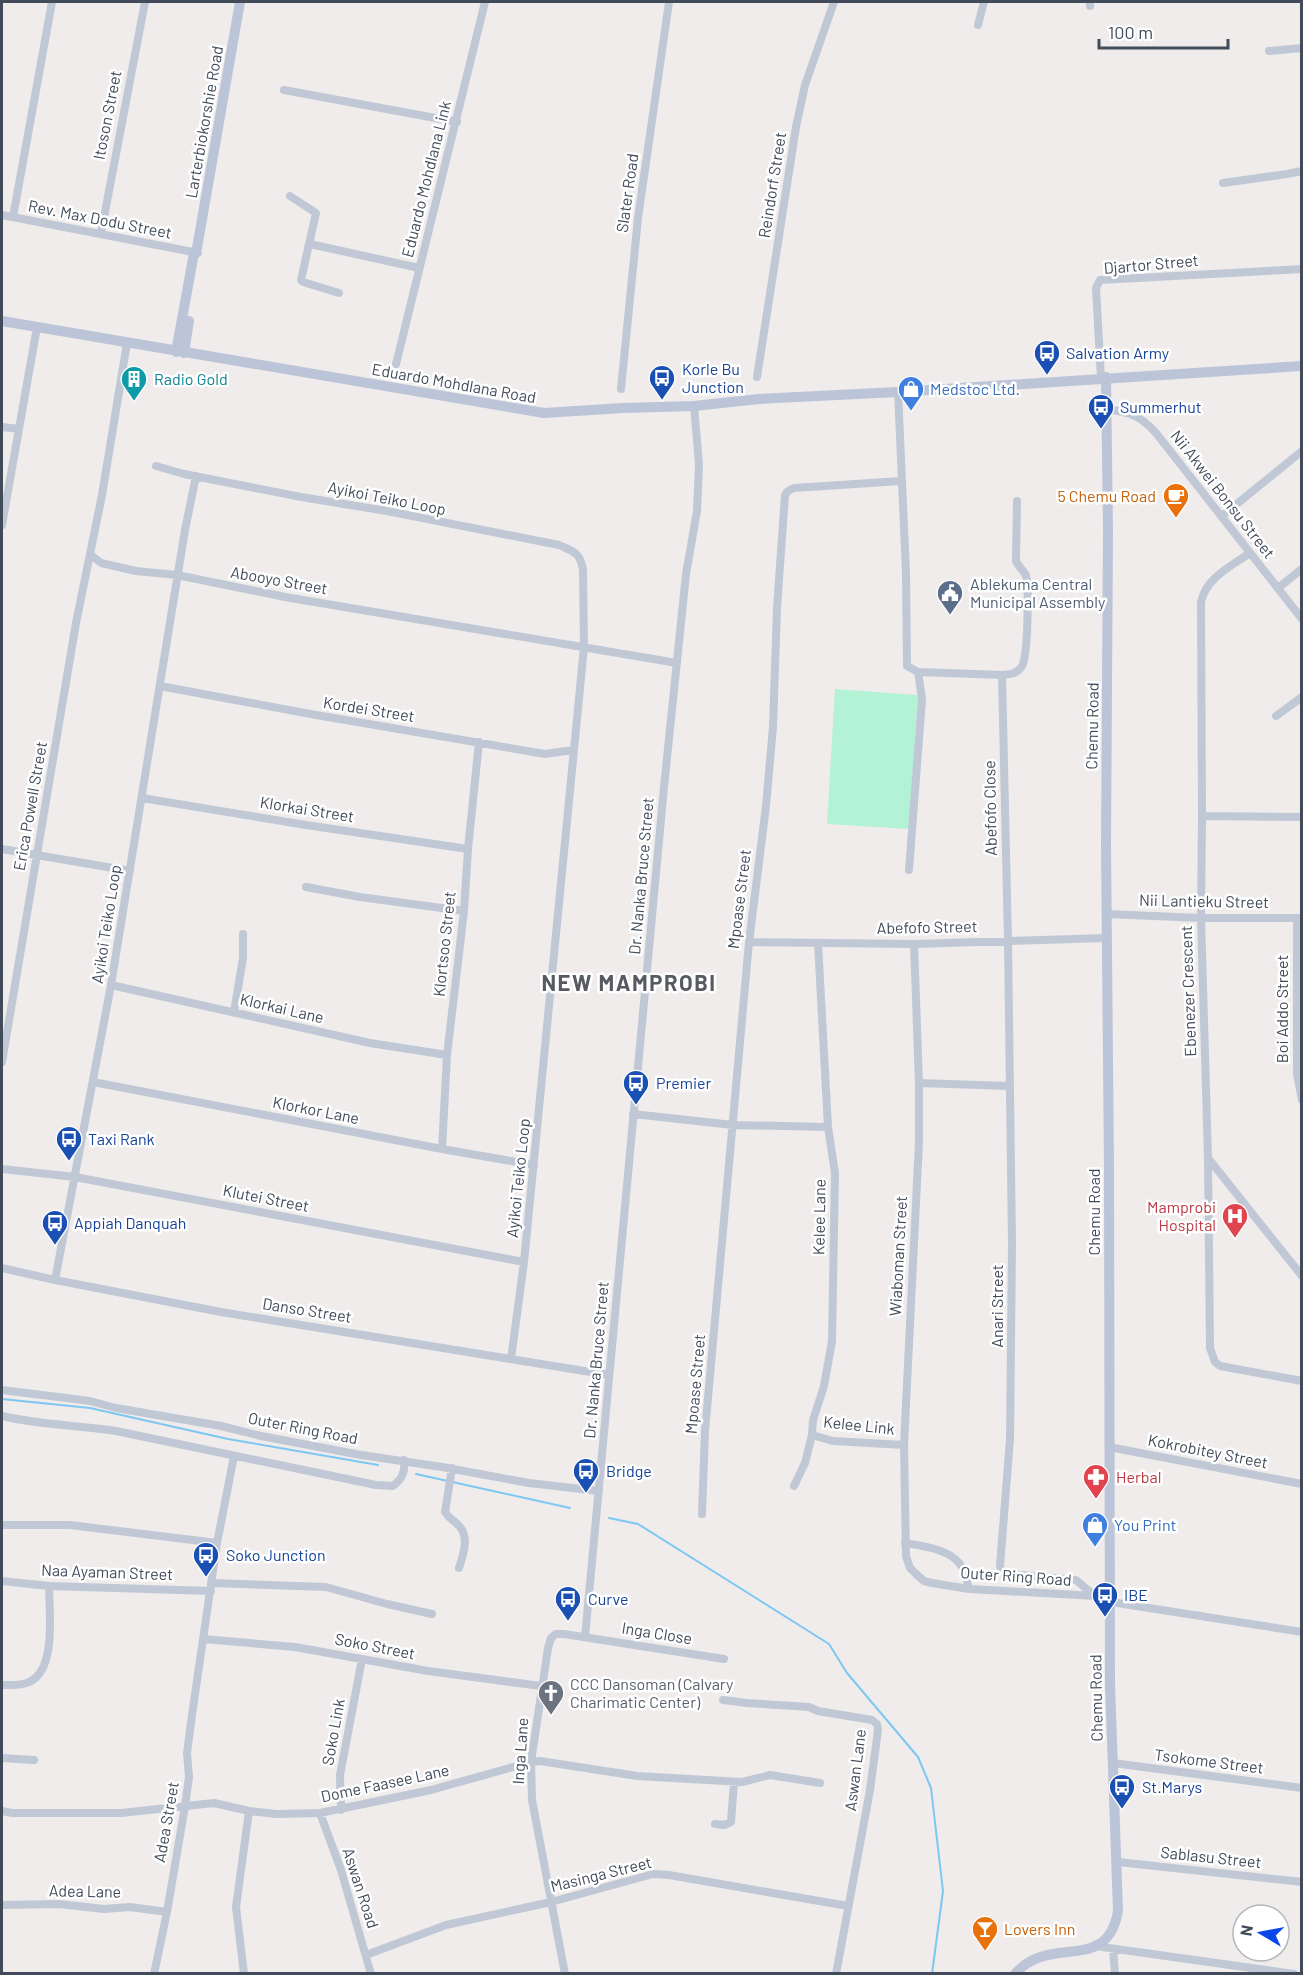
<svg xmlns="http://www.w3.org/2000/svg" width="1303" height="1975" font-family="Barlow,sans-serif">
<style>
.green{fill:#b4f2d6}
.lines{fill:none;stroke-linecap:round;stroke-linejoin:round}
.stream{stroke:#7dc7f3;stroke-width:2}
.street{stroke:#c0c8d5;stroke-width:8}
.secondary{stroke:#bcc4d7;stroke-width:10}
.labels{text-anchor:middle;stroke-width:5;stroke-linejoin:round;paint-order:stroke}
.street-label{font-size:16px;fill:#424b5a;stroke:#fff}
.transit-label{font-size:16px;fill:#164399;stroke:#fff;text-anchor:start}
.culture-label{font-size:16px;fill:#0d838f;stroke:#fff;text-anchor:start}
.shop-label{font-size:16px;fill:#366cbe;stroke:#fff;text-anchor:start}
.food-label{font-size:16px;fill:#c56008;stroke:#fff;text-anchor:end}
.service-label{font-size:16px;fill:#4e5e75;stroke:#fff;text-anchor:start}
.health-label{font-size:16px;fill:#be3a42;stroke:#fff;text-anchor:end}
.worship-label{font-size:16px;fill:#5b616d;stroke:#fff;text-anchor:start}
.district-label{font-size:22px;font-weight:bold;letter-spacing:1.5px;fill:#585a61;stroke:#fff}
</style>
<rect width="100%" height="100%" fill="#efeceb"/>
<path class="green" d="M835,689L918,695L909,829L827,824Z"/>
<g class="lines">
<path class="stream" d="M2,1399L90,1408L228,1439L378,1465
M416,1474L570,1508
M609,1518L638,1524L829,1644L847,1673L918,1757L931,1788L943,1891L932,1974"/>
<path class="street" d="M1090,2V6
M978,25L984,2
M1269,51L1302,48
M284,90L457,122
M1223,183L1287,174L1302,171
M290,196L316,213L301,280L303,282L339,293
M2,215L198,253
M13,217L52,2
M101,233L145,2
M310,244L419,268
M396,364L485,2
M757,377L796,127L805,85L834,2
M1101,378L1096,288L1100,280L1302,269
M621,389L638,218L669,2
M898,392L906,572L907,666L918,672L1002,675C1011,674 1017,674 1022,666C1028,656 1029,589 1026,576C1024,570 1018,567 1016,561L1017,501
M1105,409C1129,412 1140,415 1156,433L1302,619
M2,427L19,429
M156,466L184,474L301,497L387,511L559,545C574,552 580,552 583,570L584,647L524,1262L511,1359
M1222,516L1302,451
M2,525L37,327
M1250,553C1231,566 1206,578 1201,602L1202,816L1201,918L1208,1158L1210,1348L1215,1362L1220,1366L1302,1381
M91,555L101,563L136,571L177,575L285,597L677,663
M1278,588L1302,569
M1002,675L1008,941L1012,1244L1010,1439L1000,1566L1002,1571L1010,1574L1076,1580L1095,1596
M160,686L316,715L545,754L573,750
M1276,716L1302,697
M142,798L306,825L468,849
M1202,816L1302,817
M2,849L130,871
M909,870L922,699L918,672
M306,887L360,897L464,911
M1106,914L1201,918H1302
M1297,918V1074L1302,1100
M749,942L914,944L1106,938
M914,944L919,1083V1142L904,1445L906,1556L910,1568L916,1574L924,1581L932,1583L969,1589L1095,1596L1111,1602L1302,1632
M111,985L370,1043L447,1055
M234,1012L243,958V934
M2,1062L76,623L102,495L127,343
M93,1082L442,1149L534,1165
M919,1083L1009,1086
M633,1114L733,1125L828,1127
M442,1149L447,1055L464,911L468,849L479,742
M1208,1158L1302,1276
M2,1169L75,1177L524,1262
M2,1268L55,1280L221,1312L609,1375
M55,1280L111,985L185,530L196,476
M2,1390L90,1401L116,1408L221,1426L261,1436L361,1455L442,1467L529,1483L599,1491
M2,1416C39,1425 78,1425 116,1431L376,1485L393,1486C403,1478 405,1472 404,1460
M812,1435L833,1441L904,1445
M1109,1447L1302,1484
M452,1468L445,1512C448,1517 450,1518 455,1522C471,1534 464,1552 459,1568
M794,1486L805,1463L812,1435L813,1420L824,1386L832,1341L835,1173L828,1127L818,943
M702,1514L705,1431L749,942L766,806L773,727L777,608L785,495L788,491L794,488L901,481
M2,1525H70L217,1543
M905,1543C922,1546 948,1549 959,1563C965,1569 967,1581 969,1589
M2,1581L49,1586L211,1591
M212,1583L326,1587L387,1604L432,1614
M585,1637L664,787L686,574L697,511L699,464L694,406
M203,1639L295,1647L428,1671L541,1686
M2,1685C10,1685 21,1686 29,1682C57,1670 49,1611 49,1586
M723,1700L747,1703L809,1707L818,1711L872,1720L877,1724L878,1730L870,1790L836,1974
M2,1758L34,1760
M1113,1763L1302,1788
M341,1810L340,1775L362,1659
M2,1811L12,1813H121L214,1803L249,1811L276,1814L320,1813L431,1790L531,1762L540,1761L637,1776L742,1782L770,1775L820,1783
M320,1813L341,1870L371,1974
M715,1824L724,1825L731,1822L734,1782
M1118,1862L1302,1882
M2,1905L59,1904L104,1909L130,1907L167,1912
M1102,1947L1294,1974
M1113,1949L1115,1974
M366,1955L446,1925L551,1902L653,1874L669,1875L848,1906
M154,1974L167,1912L185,1806L189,1777L187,1753L192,1715L217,1543L234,1456
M244,1974L236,1907L249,1811
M565,1974L532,1800L531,1762L548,1648L551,1638L556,1634H564L724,1659"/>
<path class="secondary" d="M2,321L544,413L623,408L694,406L759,399L898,392L1302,366
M176,352L194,253L197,248L240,2
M184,353L189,321
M1015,1974C1050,1933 1107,1975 1118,1911L1110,1684L1109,1169L1106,844L1108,531L1106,377"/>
</g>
<defs>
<g id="bus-pin" transform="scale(1.35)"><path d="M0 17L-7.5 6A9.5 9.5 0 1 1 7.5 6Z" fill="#1a4fb4" stroke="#fff"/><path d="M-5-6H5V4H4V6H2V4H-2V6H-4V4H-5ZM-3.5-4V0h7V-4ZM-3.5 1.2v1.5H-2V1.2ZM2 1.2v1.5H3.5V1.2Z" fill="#fff"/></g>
<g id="building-pin" transform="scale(1.35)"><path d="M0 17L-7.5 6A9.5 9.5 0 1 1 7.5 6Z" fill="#0f9aa8" stroke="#fff"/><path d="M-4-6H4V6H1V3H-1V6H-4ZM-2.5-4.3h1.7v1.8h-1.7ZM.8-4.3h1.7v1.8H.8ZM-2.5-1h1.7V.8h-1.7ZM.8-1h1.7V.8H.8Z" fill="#fff"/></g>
<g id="shop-pin" transform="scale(1.35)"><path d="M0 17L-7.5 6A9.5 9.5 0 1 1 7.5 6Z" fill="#3f7fe0" stroke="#fff"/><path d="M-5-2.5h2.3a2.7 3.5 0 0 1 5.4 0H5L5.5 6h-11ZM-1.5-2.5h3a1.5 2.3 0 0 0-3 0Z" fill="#fff"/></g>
<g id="cafe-pin" transform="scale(1.35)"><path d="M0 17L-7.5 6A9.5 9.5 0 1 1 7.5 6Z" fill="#e8710a" stroke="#fff"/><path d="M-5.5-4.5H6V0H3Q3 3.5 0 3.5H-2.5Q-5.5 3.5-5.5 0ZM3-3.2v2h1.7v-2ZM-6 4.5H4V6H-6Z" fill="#fff"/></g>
<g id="civic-pin" transform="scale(1.35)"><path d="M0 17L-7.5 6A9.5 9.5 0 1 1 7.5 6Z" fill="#5c6f8a" stroke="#fff"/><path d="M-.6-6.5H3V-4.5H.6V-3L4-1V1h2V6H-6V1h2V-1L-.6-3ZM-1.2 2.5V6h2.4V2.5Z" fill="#fff"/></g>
<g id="hospital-pin" transform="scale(1.35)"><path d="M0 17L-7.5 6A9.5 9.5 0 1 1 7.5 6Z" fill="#e0444e" stroke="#fff"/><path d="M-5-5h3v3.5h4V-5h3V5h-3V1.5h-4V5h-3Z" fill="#fff"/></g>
<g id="pharmacy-pin" transform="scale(1.35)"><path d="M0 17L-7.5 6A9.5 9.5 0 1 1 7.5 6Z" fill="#e0444e" stroke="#fff"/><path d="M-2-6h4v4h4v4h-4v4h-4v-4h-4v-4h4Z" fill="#fff"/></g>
<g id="church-pin" transform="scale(1.35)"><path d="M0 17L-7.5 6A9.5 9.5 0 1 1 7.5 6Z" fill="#6b7280" stroke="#fff"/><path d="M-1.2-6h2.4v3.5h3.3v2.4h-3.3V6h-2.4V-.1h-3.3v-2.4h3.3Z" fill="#fff"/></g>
<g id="bar-pin" transform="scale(1.35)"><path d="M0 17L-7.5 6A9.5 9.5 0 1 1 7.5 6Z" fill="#e8710a" stroke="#fff"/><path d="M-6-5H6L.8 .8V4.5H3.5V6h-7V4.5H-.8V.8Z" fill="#fff"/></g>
</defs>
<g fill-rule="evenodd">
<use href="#bus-pin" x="1047" y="353"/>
<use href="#bus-pin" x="662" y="378"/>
<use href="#building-pin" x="134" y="379"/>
<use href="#shop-pin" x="911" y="389"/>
<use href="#bus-pin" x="1101" y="407"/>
<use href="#cafe-pin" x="1176" y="496"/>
<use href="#civic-pin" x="950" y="593"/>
<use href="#bus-pin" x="636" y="1083"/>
<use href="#bus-pin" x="69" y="1139"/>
<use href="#hospital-pin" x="1235" y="1216"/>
<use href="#bus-pin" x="55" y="1223"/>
<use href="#bus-pin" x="586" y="1471"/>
<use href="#pharmacy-pin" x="1096" y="1477"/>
<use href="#shop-pin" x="1095" y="1525"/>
<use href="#bus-pin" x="206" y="1555"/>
<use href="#bus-pin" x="1105" y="1595"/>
<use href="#bus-pin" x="568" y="1599"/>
<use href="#church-pin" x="551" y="1693"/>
<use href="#bus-pin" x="1122" y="1787"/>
<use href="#bar-pin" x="985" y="1929"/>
</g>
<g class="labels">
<g class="street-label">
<text transform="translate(107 115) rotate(-79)" y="6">Itoson Street</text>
<text transform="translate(204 122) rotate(-80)" y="6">Larterbiokorshie Road</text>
<text transform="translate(426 179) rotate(-76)" y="6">Eduardo Mohdlana Link</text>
<text transform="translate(772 185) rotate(-81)" y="6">Reindorf Street</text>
<text transform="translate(627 193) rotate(-82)" y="6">Slater Road</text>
<text transform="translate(100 219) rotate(11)" y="6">Rev. Max Dodu Street</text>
<text transform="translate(1151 264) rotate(-5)" y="6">Djartor Street</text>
<text transform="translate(454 383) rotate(10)" y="6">Eduardo Mohdlana Road</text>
<text transform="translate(1223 494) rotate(52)" y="6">Nii Akwei Bonsu Street</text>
<text transform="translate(387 498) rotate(11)" y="6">Ayikoi Teiko Loop</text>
<text transform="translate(279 580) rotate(10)" y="6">Abooyo Street</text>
<text transform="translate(369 709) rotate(9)" y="6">Kordei Street</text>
<text transform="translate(1092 726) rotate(-89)" y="6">Chemu Road</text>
<text transform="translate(30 806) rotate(-80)" y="6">Erica Powell Street</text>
<text transform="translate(990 808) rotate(-91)" y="6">Abefofo Close</text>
<text transform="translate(307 809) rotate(9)" y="6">Klorkai Street</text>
<text transform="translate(641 876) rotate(-85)" y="6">Dr. Nanka Bruce Street</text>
<text transform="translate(739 899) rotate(-83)" y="6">Mpoase Street</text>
<text transform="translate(1204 901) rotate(1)" y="6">Nii Lantieku Street</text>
<text transform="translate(106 924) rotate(-81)" y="6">Ayikoi Teiko Loop</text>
<text transform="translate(927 927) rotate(-1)" y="6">Abefofo Street</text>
<text transform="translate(444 944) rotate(-84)" y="6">Klortsoo Street</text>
<text transform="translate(1188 991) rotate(-92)" y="6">Ebenezer Crescent</text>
<text transform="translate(282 1008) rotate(13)" y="6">Klorkai Lane</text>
<text transform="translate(1282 1009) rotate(-90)" y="6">Boi Addo Street</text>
<text transform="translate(316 1110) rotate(11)" y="6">Klorkor Lane</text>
<text transform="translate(518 1178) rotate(-84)" y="6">Ayikoi Teiko Loop</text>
<text transform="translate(266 1198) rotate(11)" y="6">Klutei Street</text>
<text transform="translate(1094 1212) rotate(-90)" y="6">Chemu Road</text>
<text transform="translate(819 1217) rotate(-89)" y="6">Kelee Lane</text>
<text transform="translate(898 1256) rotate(-87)" y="6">Wiaboman Street</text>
<text transform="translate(997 1306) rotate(-90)" y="6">Anari Street</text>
<text transform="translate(307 1310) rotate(9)" y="6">Danso Street</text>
<text transform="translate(596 1360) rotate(-85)" y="6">Dr. Nanka Bruce Street</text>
<text transform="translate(695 1384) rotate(-85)" y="6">Mpoase Street</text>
<text transform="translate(859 1425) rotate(6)" y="6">Kelee Link</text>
<text transform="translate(303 1428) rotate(11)" y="6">Outer Ring Road</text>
<text transform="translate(1208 1451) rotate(11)" y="6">Kokrobitey Street</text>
<text transform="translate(107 1572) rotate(2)" y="6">Naa Ayaman Street</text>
<text transform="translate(1016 1576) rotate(4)" y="6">Outer Ring Road</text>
<text transform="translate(657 1633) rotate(9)" y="6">Inga Close</text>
<text transform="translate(375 1646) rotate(11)" y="6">Soko Street</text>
<text transform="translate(1096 1698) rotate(-91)" y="6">Chemu Road</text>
<text transform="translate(333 1732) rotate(-80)" y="6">Soko Link</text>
<text transform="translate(520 1751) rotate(-86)" y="6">Inga Lane</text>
<text transform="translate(1209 1761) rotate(7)" y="6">Tsokome Street</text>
<text transform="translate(855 1770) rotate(-83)" y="6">Aswan Lane</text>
<text transform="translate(385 1783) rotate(-12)" y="6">Dome Faasee Lane</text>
<text transform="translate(166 1822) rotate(-80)" y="6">Adea Street</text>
<text transform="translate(1211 1857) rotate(6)" y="6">Sablasu Street</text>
<text transform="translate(601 1874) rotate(-14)" y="6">Masinga Street</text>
<text transform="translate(361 1888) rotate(72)" y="6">Aswan Road</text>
<text transform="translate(85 1891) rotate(1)" y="6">Adea Lane</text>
</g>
<g class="transit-label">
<text x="1066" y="359">Salvation Army</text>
<text x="682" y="375">Korle Bu<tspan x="682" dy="18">Junction</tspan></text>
<text x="1120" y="413">Summerhut</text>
<text x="656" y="1089">Premier</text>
<text x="88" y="1145">Taxi Rank</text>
<text x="74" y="1229">Appiah Danquah</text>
<text x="606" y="1477">Bridge</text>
<text x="226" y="1561">Soko Junction</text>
<text x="1124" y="1601">IBE</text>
<text x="588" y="1605">Curve</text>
<text x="1142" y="1793">St.Marys</text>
</g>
<g class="culture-label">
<text x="154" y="385">Radio Gold</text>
</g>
<g class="shop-label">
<text x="930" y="395">Medstoc Ltd.</text>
<text x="1114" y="1531">You Print</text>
</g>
<g class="food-label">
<text x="1156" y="502">5 Chemu Road</text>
<text x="1004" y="1935" text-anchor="start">Lovers Inn</text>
</g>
<g class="service-label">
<text x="970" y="590">Ablekuma Central<tspan x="970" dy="18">Municipal Assembly</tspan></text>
</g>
<g class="health-label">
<text x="1216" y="1213">Mamprobi<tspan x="1216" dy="18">Hospital</tspan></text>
<text x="1116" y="1483" text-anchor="start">Herbal</text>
</g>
<g class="worship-label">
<text x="570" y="1690">CCC Dansoman (Calvary<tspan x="570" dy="18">Charimatic Center)</tspan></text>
</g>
<g class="district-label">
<text x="629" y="991">NEW MAMPROBI</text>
</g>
</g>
<rect width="1303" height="1975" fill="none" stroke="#424b5a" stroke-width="6"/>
<g transform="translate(1261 1933) rotate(280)"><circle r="28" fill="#ffffff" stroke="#b3b7bd" stroke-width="1.5"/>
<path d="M0-4.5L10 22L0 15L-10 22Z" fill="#0947eb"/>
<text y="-9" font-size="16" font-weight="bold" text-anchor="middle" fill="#424b5a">N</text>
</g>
<path d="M1099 39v9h129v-9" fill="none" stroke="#424b5a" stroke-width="3"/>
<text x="1108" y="39" font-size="18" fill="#424b5a" stroke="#ffffff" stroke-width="4.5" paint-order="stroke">100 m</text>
</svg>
